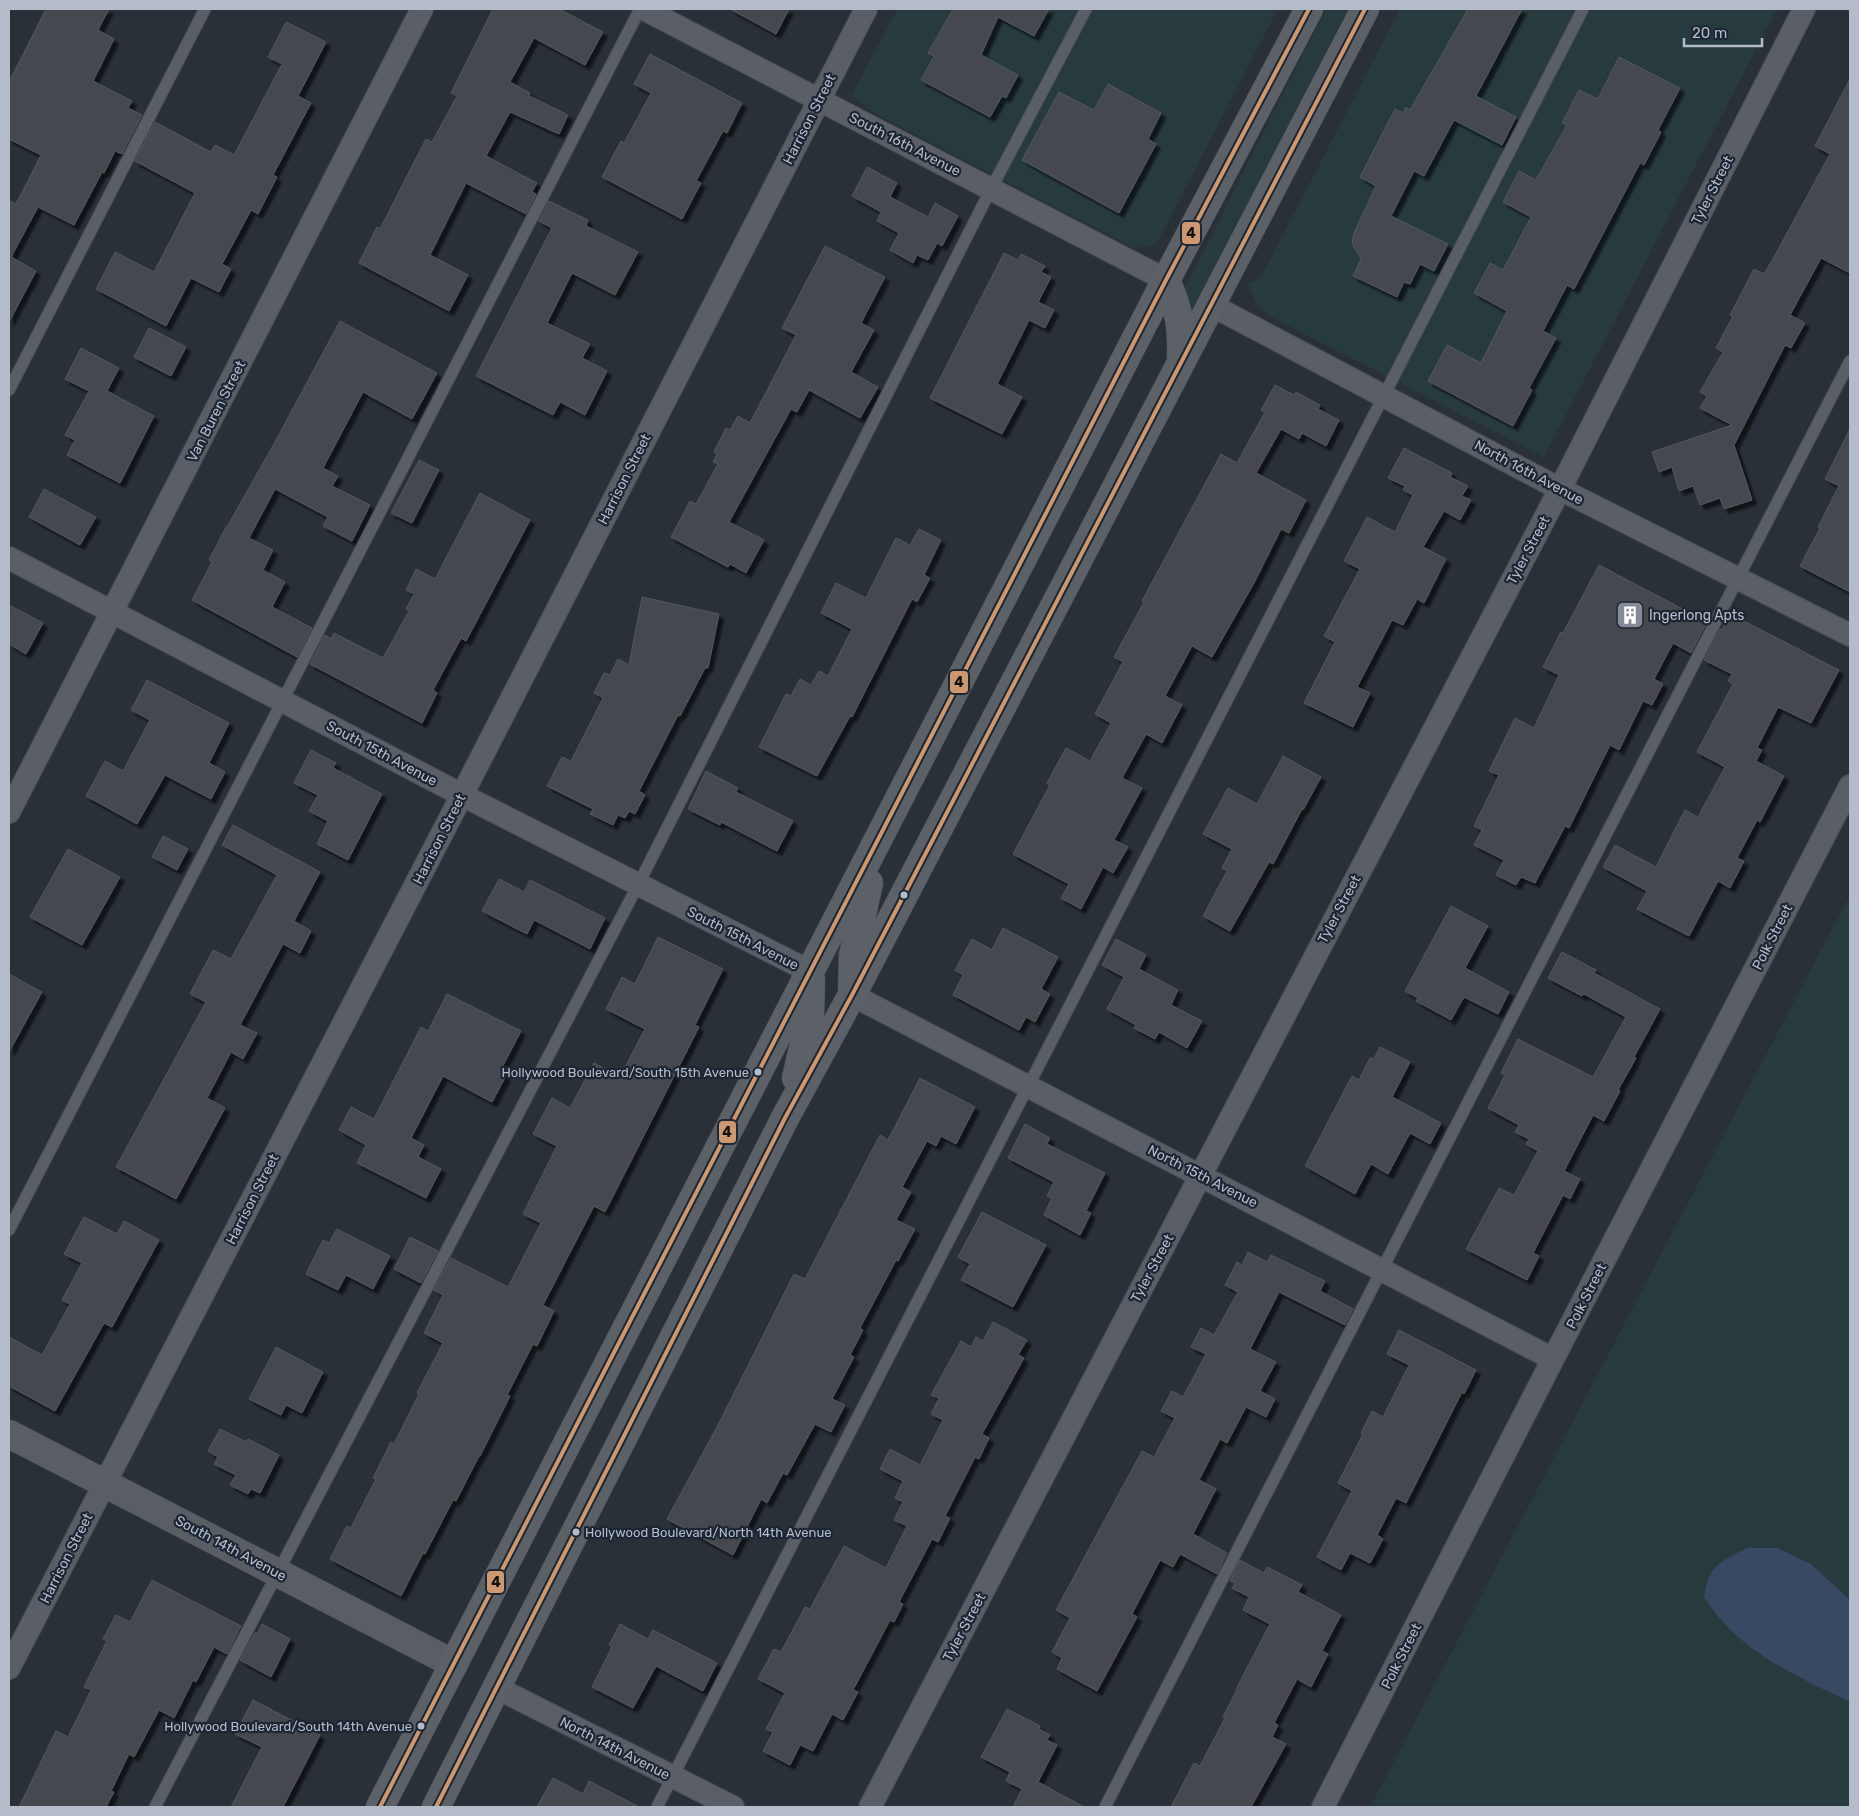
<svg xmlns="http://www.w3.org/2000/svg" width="1859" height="1816" font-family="Rubik,sans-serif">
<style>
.green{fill:#273a3e}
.water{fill:#384963}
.building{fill:#444950;stroke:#52575f;filter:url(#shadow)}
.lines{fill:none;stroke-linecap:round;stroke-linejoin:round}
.lane-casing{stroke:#484c53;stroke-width:13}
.street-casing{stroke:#484c53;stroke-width:24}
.secondary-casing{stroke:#484c53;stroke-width:29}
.primary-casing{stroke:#484c55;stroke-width:29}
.lane{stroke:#5a5e66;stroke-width:11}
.street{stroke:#5a5e66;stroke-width:22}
.secondary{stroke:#595d64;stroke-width:28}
.primary{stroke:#5c6168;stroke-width:28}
.bus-1-casing{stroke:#1d2633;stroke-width:8}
.bus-1{stroke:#cd976f;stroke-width:4}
.bus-dot{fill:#b4bcc9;stroke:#1d2633;stroke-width:2}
.labels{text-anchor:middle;stroke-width:4.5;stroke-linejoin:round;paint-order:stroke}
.bus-label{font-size:13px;fill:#b4bcc9;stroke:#1d2633;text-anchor:end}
.street-label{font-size:14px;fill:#b4bcc9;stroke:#1d2633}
.poi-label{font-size:14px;fill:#b4bcc9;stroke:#1d2633;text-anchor:start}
.line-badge{stroke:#1d2633;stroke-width:2}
.pale-badge-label{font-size:14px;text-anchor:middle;font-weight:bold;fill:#111}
</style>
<defs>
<filter id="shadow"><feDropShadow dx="4.5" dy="4.5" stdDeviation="1" flood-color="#0009"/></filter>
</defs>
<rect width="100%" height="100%" fill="#2a3038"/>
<path class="green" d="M897,9H1278L1156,245L1134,248L874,113L852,95Z
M1326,9H1348L1189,319L1183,292Z
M1400,9H1777L1544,457L1271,317L1257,305L1247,284L1260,279Z
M1850,895V1807H1370Z"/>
<path class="water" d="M1747,1548H1777L1811,1564L1850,1600V1702C1795,1676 1737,1650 1704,1597C1709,1564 1720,1562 1747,1548Z"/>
<path class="building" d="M46,9H109L98,30L114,39L93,81L132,101L128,108L142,115L122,154L115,151L104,173L102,172L74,225L38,207L11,257L36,271L9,322V200L16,204L41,155L9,139V82Z
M493,9H559L603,32L585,65L534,38L510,82L530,93L529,96L568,115L559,134L510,112L486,156L537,183L532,192L536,194L526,214L466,183L430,255L468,275L449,311L359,263L377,227L380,229L426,139L432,142L457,96L451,93Z
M730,9H789L776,34Z
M953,9H1049L1034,36L998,17L981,55L1018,75L1006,98L1002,96L990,117L921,80L934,56L928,53Z
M1468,9H1522L1476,96L1516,117L1502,145L1454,120L1424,176L1414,171L1391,216L1448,244L1434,271L1420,264L1410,284L1404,282L1397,297L1353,276L1361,259L1352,243L1354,233L1376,186L1360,177L1395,109L1403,113L1406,107L1410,110Z
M286,22L326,42L298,96L311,103L273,175L277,177L258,214L251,210L222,264L231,269L219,292L191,278L166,326L96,289L115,252L154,272L195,193L135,161L155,122L211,152L215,145L234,155L282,64L268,57Z
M650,54L742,103L727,133L723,131L696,181L701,183L682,219L602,177L621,141L624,143L651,93L634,84Z
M1619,57L1680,88L1658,130L1661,132L1644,165L1640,163L1574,289L1567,285L1543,331L1556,338L1529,388L1532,390L1513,426L1428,381L1447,345L1481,363L1507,311L1474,293L1490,263L1503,270L1531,217L1503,202L1519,171L1536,180L1567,125L1562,123L1579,90L1598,99Z
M1850,79V273L1821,258L1790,315L1805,323L1791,348L1785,345L1734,445L1752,500L1724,509L1720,498L1700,505L1693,486L1679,491L1672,467L1659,472L1652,452L1732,425L1700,408L1707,396L1700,392L1723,352L1716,348L1733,316L1730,315L1754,269L1764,274L1773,259L1830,154L1815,146Z
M1108,84L1161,113L1148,139L1156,144L1119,213L1022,160L1059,92L1094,110Z
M867,167L897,183L890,197L928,217L935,203L958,216L942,246L937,243L928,260L917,255L913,263L890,250L899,233L877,221L881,212L852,196Z
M549,201L588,220L586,226L638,252L615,295L572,273L547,323L590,344L582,358L607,371L585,415L560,402L553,415L476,376L552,228L539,221Z
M825,246L885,277L861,323L874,330L851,372L878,387L860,418L809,390L797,412L791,409L729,522L764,540L746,573L730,564L728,567L671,537L690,501L696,504L718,464L713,462L717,454L714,452L726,428L730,430L738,416L750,423L796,335L782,328Z
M1004,253L1018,260L1021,254L1045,266L1041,272L1051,277L1038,302L1054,310L1045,328L1029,320L997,384L1022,397L1002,434L930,398Z
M340,321L437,373L412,419L363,392L323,468L338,476L332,486L370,505L352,541L323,526L328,517L275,489L249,538L273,550L263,570L285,582L272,607L312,628L297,657L192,600L212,562L209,560L226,527H227L275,442Z
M149,328L186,347L171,376L134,357Z
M81,348L119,368L107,391L154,416L120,483L67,455L75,440L65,435L89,391L65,379Z
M1275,385L1294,395L1296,392L1320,405L1318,409L1339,420L1326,446L1302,433L1299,439L1281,429L1256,473L1306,500L1289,533L1281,529L1255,581L1212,657L1192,646L1165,696L1182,705L1162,743L1146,734L1122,778L1142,788L1114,840L1128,847L1113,873L1103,867L1081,909L1061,898L1069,884L1013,854L1050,785L1047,783L1066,748L1090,761L1111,723L1095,714L1123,662L1114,657L1144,602L1142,601L1221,454L1237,463L1265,412L1261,410Z
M1850,429V592L1800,566L1820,528L1818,527L1839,486L1825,479Z
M1404,448L1452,473L1450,477L1468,486L1462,496L1471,500L1460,520L1444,511L1423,547L1446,559L1424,603L1417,599L1403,625L1392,620L1357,687L1370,693L1353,727L1304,703L1335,642L1324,636L1360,569L1344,561L1367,517L1395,532L1413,495L1403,490L1405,486L1388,478Z
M419,460L439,470L412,523L391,513Z
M44,489L96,517L80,545L29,517Z
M480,493L530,520L466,641L461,638L433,690L437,693L422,723L310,664L325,635L331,639L334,633L383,658L409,611L406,609L414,594L406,590L416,569L435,579Z
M919,529L941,540L924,575L930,578L917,602L912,599L852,717L850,716L817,776L759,747L786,694L791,696L800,679L811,685L819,671L828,676L852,629L821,613L836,583L866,598L896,538L910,545Z
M1599,565L1707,622L1691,653L1673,643L1654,679L1663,684L1652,705L1643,701L1619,750L1610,745L1569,828L1565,826L1535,883L1521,877L1516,885L1496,875L1504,860L1474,845L1482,830L1474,826L1499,775L1489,771L1515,718L1534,728L1559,675L1543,667L1561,632L1563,633Z
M642,597L719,614L708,668H705L680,716L678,715L639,791L645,795L635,814L629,811L625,818L618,815L613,825L590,814L593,809L547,786L562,757L571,761L603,698L594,693L604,673L610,675L618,659L629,665Z
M9,605L43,623L26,654L9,644Z
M1730,614L1839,670L1811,723L1778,707L1757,748L1762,750L1756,761L1784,776L1760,822L1757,820L1737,858L1744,861L1730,888L1718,881L1689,936L1637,909L1647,891L1603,867L1615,845L1656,867L1685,810L1698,817L1725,767L1697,752L1733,684L1728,681L1732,674L1704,660L1720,629L1722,630Z
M147,680L229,723L209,763L225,772L211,799L165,775L137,824L86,796L105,761L123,771L150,720L131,710Z
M311,750L336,763L333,768L382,794L348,860L317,844L328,821L309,811L318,795L294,783Z
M1283,756L1321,777L1303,810L1302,809L1273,864L1269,862L1230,931L1203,916L1227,871L1222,868L1232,849L1203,834L1228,788L1257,804Z
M706,771L738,788L736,792L793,821L777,851L721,822L720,825L688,809Z
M233,825L320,872L294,921L311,931L300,953L283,944L240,1025L257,1033L243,1059L231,1052L207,1098L225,1108L176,1199L116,1167L206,1002L190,994L213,950L231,959L277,875L222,845Z
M163,836L188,849L177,870L152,857Z
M68,849L120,877L82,945L30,917Z
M499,879L524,892L530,880L605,918L590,949L534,920L527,934L482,911Z
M1451,906L1488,926L1465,968L1509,992L1498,1014L1464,997L1451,1020L1416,1001L1418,998L1405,991Z
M1003,928L1058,957L1041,989L1050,994L1035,1022L1026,1017L1019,1030L953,995L963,975L955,970L972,939L992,950Z
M658,937L723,969L695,1025L699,1027L605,1212L594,1206L543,1305L554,1311L537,1346L533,1344L507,1395L510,1396L480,1456H479L456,1501L453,1500L425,1554L423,1553L401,1596L330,1559L347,1526L351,1528L376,1479L373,1478L391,1442L394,1444L419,1394L417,1393L443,1343L424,1333L443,1295L434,1290L451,1258L508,1287L541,1223L523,1214L557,1146L533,1134L552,1098L570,1108L594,1063L620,1077L645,1029L606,1009L622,977L635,984Z
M1116,939L1146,955L1139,969L1178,990L1171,1005L1202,1021L1187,1048L1159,1032L1155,1039L1134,1028L1136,1025L1107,1009L1124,977L1102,965Z
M1562,952L1596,970L1594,973L1660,1009L1634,1057L1636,1058L1618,1090L1620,1091L1604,1121L1593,1115L1564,1171L1580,1179L1570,1199L1563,1195L1533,1253L1539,1256L1527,1280L1466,1249L1499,1188L1514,1195L1538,1151L1526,1144L1529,1139L1515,1132L1519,1125L1488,1108L1505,1075L1501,1073L1518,1039L1593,1077L1626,1017L1584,994L1582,996L1548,978Z
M9,974L42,992L9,1052Z
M447,994L521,1031L499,1073L506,1076L492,1102L443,1076L411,1138L424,1145L418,1157L441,1169L426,1198L357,1163L366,1145L339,1130L351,1107L374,1119L421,1027L428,1031Z
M1380,1047L1410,1062L1392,1097L1441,1123L1430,1144L1410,1133L1388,1174L1371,1164L1355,1194L1305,1166L1352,1076L1359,1080L1370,1058L1374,1059Z
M920,1078L975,1107L956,1144L941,1136L936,1146L927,1141L902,1187L911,1192L896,1220L915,1229L898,1261L896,1260L860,1328L863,1330L850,1355L854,1357L832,1399L845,1405L831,1432L815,1424L787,1475L783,1473L767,1503L761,1499L733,1555L667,1519L717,1427L794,1274L805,1279L880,1135L888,1140Z
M1025,1124L1050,1138L1047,1144L1105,1173L1086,1211L1091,1213L1080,1235L1044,1215L1052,1198L1047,1196L1054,1182L1008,1158Z
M982,1212L1046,1245L1013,1307L961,1280L970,1264L958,1257Z
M84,1217L117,1234L124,1221L159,1240L112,1327L104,1323L55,1411L9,1386V1337L42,1355L70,1304L62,1300L82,1263L64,1254Z
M337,1229L390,1256L373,1289L346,1275L338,1290L306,1274L323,1240L329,1243Z
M410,1237L438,1251L421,1283L394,1269Z
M1248,1252L1267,1262L1271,1255L1325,1281L1320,1291L1353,1309L1345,1325L1279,1292L1250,1349L1276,1362L1260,1391L1275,1399L1266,1417L1246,1407L1227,1443L1220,1439L1199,1480L1216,1489L1193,1534L1227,1553L1217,1574L1180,1554L1173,1567L1160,1560L1132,1614L1137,1617L1097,1691L1057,1669L1062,1658L1052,1652L1070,1618L1056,1610L1142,1451L1154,1457L1175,1418L1161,1411L1172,1391L1183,1397L1206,1354L1191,1347L1201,1328L1214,1335L1238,1292L1225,1285L1237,1262L1242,1265Z
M993,1322L1027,1340L1018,1355L1024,1358L982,1434L989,1438L979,1459L975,1457L945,1516L950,1518L938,1542L932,1539L899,1602L903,1604L894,1622L890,1620L853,1690L858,1692L843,1720L832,1714L813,1751L800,1745L790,1765L763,1751L773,1732L766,1729L785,1693L758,1679L774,1649L781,1652L805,1607L810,1609L844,1546L886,1568L907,1526L894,1520L903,1502L895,1498L903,1481L880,1469L890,1449L920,1465L943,1420L931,1414L939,1398L931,1395L961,1341L971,1347L976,1337L983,1341Z
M1399,1330L1476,1370L1464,1394L1462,1392L1406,1503L1396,1498L1377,1535L1383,1539L1370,1563L1350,1553L1341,1570L1317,1557L1352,1491L1338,1483L1363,1434L1361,1433L1372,1411L1383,1417L1409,1365L1387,1354Z
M276,1347L323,1372L302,1413L286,1405L281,1415L249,1399Z
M220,1429L246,1442L248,1439L279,1455L260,1493L251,1489L248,1494L230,1485L236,1475L214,1464L218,1457L208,1451Z
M1240,1560L1264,1573L1267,1567L1302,1585L1298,1592L1341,1615L1322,1651L1328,1654L1311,1687L1297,1679L1274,1723L1278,1725L1272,1737L1286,1744L1251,1807H1171L1194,1763L1200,1766L1225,1718L1223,1717L1237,1690L1236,1689L1270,1624L1243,1610L1249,1597L1232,1588L1235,1583L1230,1581Z
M152,1580L241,1626L227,1654L214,1647L196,1682L193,1680L174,1718L159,1710L134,1757L129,1754L111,1791L114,1792L106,1807H19L56,1731L68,1737L91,1690L84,1687L107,1641L103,1639L116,1615L130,1622Z
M262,1624L290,1639L271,1677L240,1660L255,1633L257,1634Z
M620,1624L648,1639L653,1630L717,1663L703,1691L656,1666L633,1708L592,1687L612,1647L609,1645Z
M253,1700L320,1735L283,1807H231L262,1747L235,1734Z
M1007,1709L1040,1726L1039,1729L1050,1735L1047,1740L1057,1745L1038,1782L1084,1807H1013L1022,1789L1006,1781L1010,1772L981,1757Z
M553,1778L583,1794L589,1781L639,1807H537Z"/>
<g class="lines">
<g class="lane-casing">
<path id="lane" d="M9,390L205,9
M9,1230L640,9
M155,1807L638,885L991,189L1086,9
M657,1807L1583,9
M1105,1807L1850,361"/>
</g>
<g class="street-casing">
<path id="street" d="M644,9L1166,280
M1211,305L1560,489L1850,635
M9,558L462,795L811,972
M9,812L422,9
M852,995L1553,1359
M9,1668L462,795L866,9
M497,1688L733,1807
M870,1807L1560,489L1804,9
M1323,1807L1553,1359L1850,786"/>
</g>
<g class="secondary-casing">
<path id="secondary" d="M9,1434L454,1664"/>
</g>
<g class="primary-casing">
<path id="primary" d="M1166,280C1180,312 1182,327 1181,361
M852,988L853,955L869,883
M796,1078L810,1018L811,980
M380,1807L1166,280L1309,9
M436,1807L785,1118L852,995L1365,9"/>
</g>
<use href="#lane" class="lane"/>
<use href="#street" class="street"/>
<use href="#secondary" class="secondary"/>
<use href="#primary" class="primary"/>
<g class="bus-1-casing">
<path id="bus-1" d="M380,1807L1166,280L1309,9
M436,1807L785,1118L852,995L1365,9"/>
</g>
<use href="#bus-1" class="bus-1"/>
</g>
<defs>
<g id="building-square" transform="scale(1.4375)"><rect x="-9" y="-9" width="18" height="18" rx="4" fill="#848b96" stroke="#1d2633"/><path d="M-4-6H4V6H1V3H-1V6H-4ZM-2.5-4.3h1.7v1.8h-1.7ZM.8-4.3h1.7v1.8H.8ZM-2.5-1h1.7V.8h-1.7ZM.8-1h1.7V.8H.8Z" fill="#fff"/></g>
</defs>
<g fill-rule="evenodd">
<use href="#building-square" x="1630" y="615"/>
</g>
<g class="bus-dot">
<circle cx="904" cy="895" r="4.5"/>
<circle cx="758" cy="1072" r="4.5"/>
<circle cx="576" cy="1532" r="4.5"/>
<circle cx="421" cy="1726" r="4.5"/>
</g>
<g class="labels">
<g class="bus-label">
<text x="749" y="1077">Hollywood Boulevard/South 15th Avenue</text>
<text x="585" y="1537" text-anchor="start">Hollywood Boulevard/North 14th Avenue</text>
<text x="412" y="1731">Hollywood Boulevard/South 14th Avenue</text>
</g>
<g class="street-label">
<text transform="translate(809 119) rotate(-63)" y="5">Harrison Street</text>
<text transform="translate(905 144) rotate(27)" y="5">South 16th Avenue</text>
<text transform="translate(1712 190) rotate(-63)" y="5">Tyler Street</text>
<text transform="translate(216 411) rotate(-63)" y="5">Van Buren Street</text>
<text transform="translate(1529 472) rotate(28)" y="5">North 16th Avenue</text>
<text transform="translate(624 479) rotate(-63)" y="5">Harrison Street</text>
<text transform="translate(1528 550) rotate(-62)" y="5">Tyler Street</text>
<text transform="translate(382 753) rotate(28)" y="5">South 15th Avenue</text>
<text transform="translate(439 839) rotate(-63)" y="5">Harrison Street</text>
<text transform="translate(1339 909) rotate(-62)" y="5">Tyler Street</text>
<text transform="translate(1772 937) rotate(-63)" y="5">Polk Street</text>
<text transform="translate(743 938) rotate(27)" y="5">South 15th Avenue</text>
<text transform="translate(1203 1176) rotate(27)" y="5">North 15th Avenue</text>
<text transform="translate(252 1199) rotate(-63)" y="5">Harrison Street</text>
<text transform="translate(1152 1268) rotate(-62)" y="5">Tyler Street</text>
<text transform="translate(1586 1296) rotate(-63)" y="5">Polk Street</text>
<text transform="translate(231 1548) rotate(28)" y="5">South 14th Avenue</text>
<text transform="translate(66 1558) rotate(-63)" y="5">Harrison Street</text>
<text transform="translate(964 1627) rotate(-62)" y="5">Tyler Street</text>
<text transform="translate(1401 1656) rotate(-63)" y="5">Polk Street</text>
<text transform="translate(615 1748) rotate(27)" y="5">North 14th Avenue</text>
</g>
<g class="poi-label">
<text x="1649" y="620">Ingerlong Apts</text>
</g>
</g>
<g class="line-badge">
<rect x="1181" y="221" width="20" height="24" rx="5" fill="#cd976f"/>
<rect x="949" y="670" width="20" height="24" rx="5" fill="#cd976f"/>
<rect x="718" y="1120" width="19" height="24" rx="5" fill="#cd976f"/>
<rect x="486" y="1570" width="19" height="24" rx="5" fill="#cd976f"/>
</g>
<g class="pale-badge-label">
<text x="1191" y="238">4</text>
<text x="959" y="687">4</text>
<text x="727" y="1137">4</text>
<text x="496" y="1587">4</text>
</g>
<rect width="1859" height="1816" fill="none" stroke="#b4bcc9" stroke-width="20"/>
<path d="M1684 38v8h78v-8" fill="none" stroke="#b4bcc9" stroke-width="2.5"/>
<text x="1692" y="38" font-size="15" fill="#b4bcc9" stroke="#1d2633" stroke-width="4" paint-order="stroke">20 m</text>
</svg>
